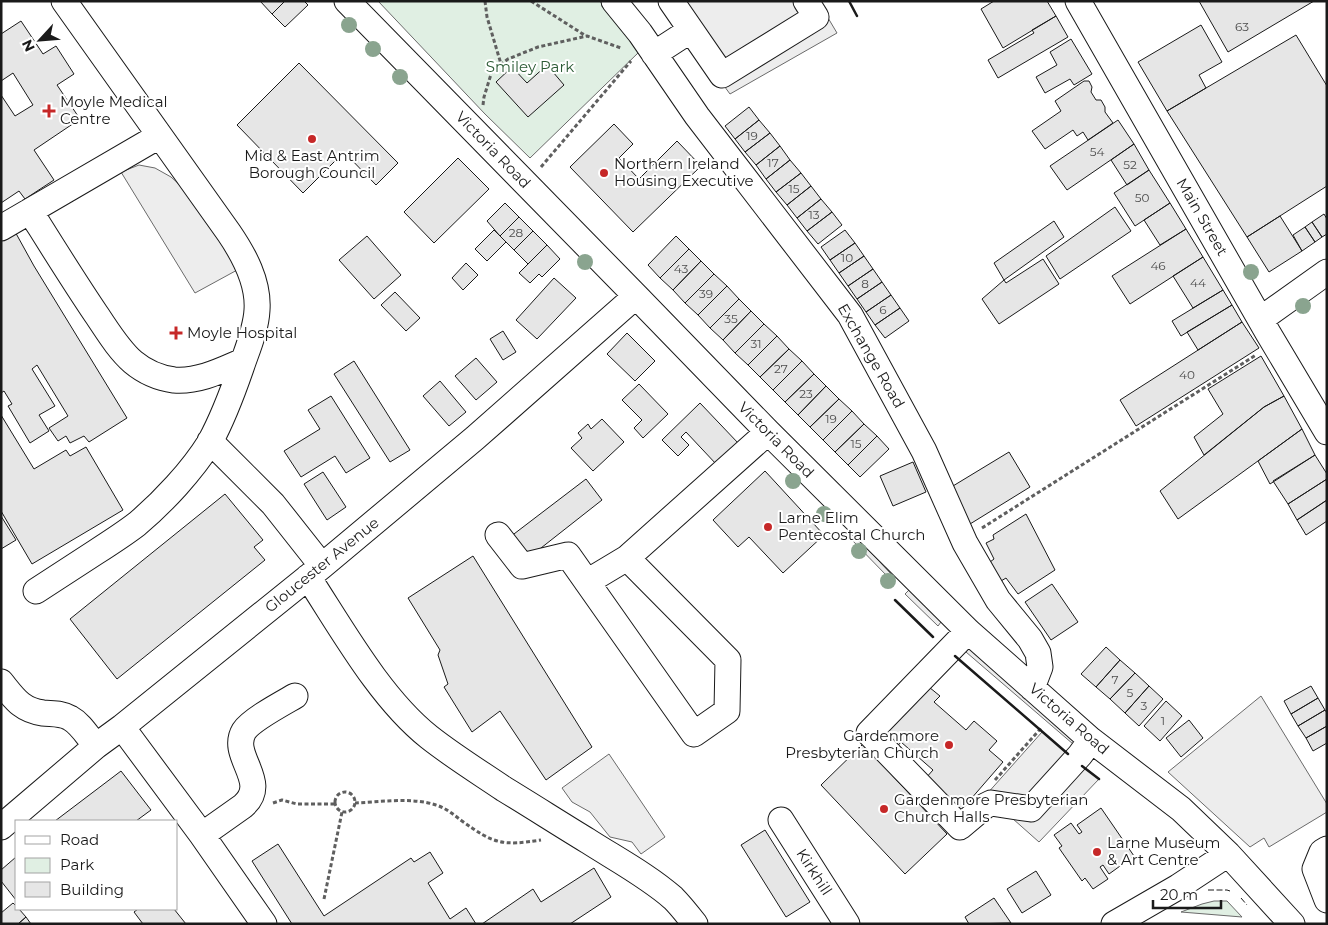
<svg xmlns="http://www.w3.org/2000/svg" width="1328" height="925" font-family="Montserrat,sans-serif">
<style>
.green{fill:#e0efe3;stroke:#6a6a6a}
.parking{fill:#ededed;stroke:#6a6a6a}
.building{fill:#e6e6e6;stroke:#1a1a1a}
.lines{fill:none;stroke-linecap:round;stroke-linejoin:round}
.minor-casing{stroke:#1a1a1a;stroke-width:27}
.path{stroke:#5f5f5f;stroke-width:3;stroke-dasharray:4 2.5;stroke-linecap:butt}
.minor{stroke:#fff;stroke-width:25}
.fence{stroke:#1a1a1a;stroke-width:1;stroke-dasharray:6 2.5;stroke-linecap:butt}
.wall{stroke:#1a1a1a;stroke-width:2.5}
.tree{fill:#8aa48f}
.poi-dot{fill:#c62828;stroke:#fff;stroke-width:2}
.labels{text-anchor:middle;stroke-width:4;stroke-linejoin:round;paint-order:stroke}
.number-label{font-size:12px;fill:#4d4d4d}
.park-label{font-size:15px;fill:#2b5a34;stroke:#fff}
.poi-label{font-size:15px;fill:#1a1a1a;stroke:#fff;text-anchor:start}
.street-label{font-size:15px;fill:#1a1a1a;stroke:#fff}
</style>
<rect width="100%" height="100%" fill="#fff"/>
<path class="green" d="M378,1H600L639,52L530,158L485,114Z
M1214,901H1227L1242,917L1181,912L1202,904Z"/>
<path class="parking" d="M662,1H818L837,33L730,94Z
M139,165L155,168L171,177L180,185L239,269L195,293L121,172Z
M854,534L891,574L888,577L850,538Z
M909,590L941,622L938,626L905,594Z
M969,647L1078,739L1073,744L966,652Z
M1261,696L1327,804V812L1269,847L1264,838L1250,847L1168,772Z
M1042,732L1099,779L1039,842L986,795Z
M609,754L665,837L641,854L632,842L610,837L590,812L572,802L562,788Z"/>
<path class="building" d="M260,1H285L272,14Z
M285,1H304L308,5L285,27L272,14Z
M994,1H1047L1056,16L1003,48L981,9Z
M1199,1H1314L1228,52Z
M1056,16L1068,37L998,78L988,60L1034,33L1032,30Z
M21,21L43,54L56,46L74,74L57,85L80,119L34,150L54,180L25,199L19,191L1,203V95L15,116L33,105L13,73L1,81V34Z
M1201,25L1222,62L1199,75L1206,88L1167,111L1138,62Z
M1296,35L1327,86V186L1247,237L1167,111Z
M1071,39L1092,74L1074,85L1070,79L1045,93L1036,77L1057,65L1050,52Z
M299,63L398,163L376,185L344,152L303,193L237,125Z
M547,65L564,85L528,117L496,82L512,67L527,83Z
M1084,81H1089L1092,87L1091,92L1096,100H1101L1105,107V112L1113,123L1088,140L1083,132L1077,136L1073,130L1045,149L1032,131L1061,111L1055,101Z
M749,107L759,120L735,139L725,126Z
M759,120L770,133L745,152L735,139Z
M1118,120L1134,144L1067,190L1050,166Z
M614,124L633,144L619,158L639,179L677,141L701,166L633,232L570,167Z
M770,133L780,146L756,165L745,152Z
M1134,144L1149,170L1127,185L1111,160Z
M780,146L790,160L766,179L756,165Z
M458,158L489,189L434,243L404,212Z
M790,160L801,173L776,192L766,179Z
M1149,170L1170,203L1135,226L1114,193Z
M801,173L811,186L787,205L776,192Z
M811,186L821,199L797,218L787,205Z
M821,199L832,212L807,231L797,218Z
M505,203L519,217L500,236L487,221Z
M1170,203L1186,229L1160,245L1144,220Z
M1115,207L1131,231L1060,279L1046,256Z
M832,212L842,225L818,244L807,231Z
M1324,214L1327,219V234L1322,237L1312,222Z
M1280,216L1302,251L1269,272L1247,237Z
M519,217L533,231L514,250L500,236Z
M1054,221L1064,237L1004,280L994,263Z
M1312,222L1322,237L1315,242L1305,227Z
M1305,227L1315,242L1302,251L1293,235Z
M13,228L34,266L127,418L89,442L84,436L70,443L66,436L58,441L49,428L68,416L37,365L32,369L55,406L39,415L49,431L30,443L8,406L12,404L4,391L1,393V235Z
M1186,229L1203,257L1130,304L1112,276Z
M494,230L506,242L487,261L475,249Z
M845,230L855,243L830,260L821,247Z
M533,231L547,245L528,264L514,250Z
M367,236L401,275L374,299L339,260Z
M676,236L689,249L660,278L648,265Z
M855,243L864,256L839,273L830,260Z
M547,245L560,259L542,277L539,274L530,283L519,273Z
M689,249L701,261L673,290L660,278Z
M864,256L873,269L848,286L839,273Z
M1203,257L1223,290L1193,308L1173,276Z
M1043,259L1059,284L999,324L982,299L1004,280L1006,283Z
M701,261L714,274L685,303L673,290Z
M466,263L478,275L463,290L452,278Z
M873,269L882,282L857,299L848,286Z
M714,274L727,286L698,315L685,303Z
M554,278L576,298L537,339L516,320Z
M882,282L891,295L866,312L857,299Z
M727,286L739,299L710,328L698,315Z
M1223,290L1232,305L1181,336L1172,321Z
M395,292L420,318L406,331L381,305Z
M891,295L900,308L875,325L866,312Z
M739,299L751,311L723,340L710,328Z
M1232,305L1242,322L1198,350L1187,332Z
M900,308L909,321L885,338L875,325Z
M751,311L764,324L735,353L723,340Z
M1242,322L1259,348L1136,426L1120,400Z
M764,324L777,336L748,365L735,353Z
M503,331L516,352L503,360L490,339Z
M627,333L655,361L635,381L607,354Z
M777,336L789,349L760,377L748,365Z
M789,349L802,361L773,390L760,377Z
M1261,356L1284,396L1264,407L1204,455L1194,437L1223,414L1208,389Z
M476,358L497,382L476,400L455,376Z
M354,361L410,450L390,462L334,374Z
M802,361L814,374L785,402L773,390Z
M814,374L826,386L798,415L785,402Z
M440,381L466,412L449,426L423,396Z
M639,384L668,414L643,438L634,428L642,420L622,400Z
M826,386L839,399L810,427L798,415Z
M331,396L370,458L346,473L335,456L301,477L284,451L320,429L308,410Z
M1284,396L1302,429L1178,519L1160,491L1264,407Z
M839,399L852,411L823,440L810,427Z
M700,403L739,444L717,465L686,432L681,437L689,445L678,456L662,440Z
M852,411L864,424L835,452L823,440Z
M1,415L34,469L66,450L70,456L86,447L123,510L32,564L1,511Z
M602,419L624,442L593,471L571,448L582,438L578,433L588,424L591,429Z
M864,424L877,436L848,465L835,452Z
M1302,429L1315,455L1270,484L1258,461Z
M877,436L889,449L860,477L848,465Z
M1009,452L1030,487L970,524L948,489Z
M1315,455L1327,474V479L1288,504L1273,481Z
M913,462L926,492L893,506L880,476Z
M765,471L824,535L783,573L749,537L738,547L713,520Z
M323,472L346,507L327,520L304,484Z
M586,479L602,500L527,559L510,537Z
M1327,479V500L1297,520L1288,504Z
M225,494L263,540L254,547L265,560L117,679L70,619Z
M1327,500V521L1306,535L1297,520Z
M1026,514L1055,570L1018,594L1006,578L1001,581L990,562L994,559L986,543L994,539L993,535Z
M1,516L16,540L1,549Z
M473,556L592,747L546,780L500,711L472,732L444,687L448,684L438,655L440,650L408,598Z
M1052,584L1078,622L1051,640L1025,602Z
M1106,647L1120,660L1096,687L1081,674Z
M1120,660L1135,673L1110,699L1096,687Z
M1135,673L1149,686L1125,713L1110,699Z
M924,683L940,696L934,702L966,730L974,721L997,741L989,750L1003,762L970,800L973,802L964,812L925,779L933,770L901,742L895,749L880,735Z
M1149,686L1163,699L1139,726L1125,713Z
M1311,686L1318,698L1291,714L1284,701Z
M1318,698L1325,710L1298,726L1291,714Z
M1166,701L1182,716L1160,741L1144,726Z
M1325,710L1327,713V726L1306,738L1298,726Z
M1189,720L1203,738L1181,757L1166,738Z
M1327,726V743L1313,751L1306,738Z
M863,744L947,834L905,874L821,785Z
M121,771L151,810L136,821H55Z
M1101,808L1134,856L1109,874L1103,865L1100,867L1108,879L1093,889L1085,878L1082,881L1059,848L1062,846L1054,835L1071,823L1079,834L1082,832L1077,825Z
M765,830L810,902L786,917L741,845Z
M278,844L324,916L411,858L414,862L430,852L443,873L428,883L450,919L466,908L476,924H292L252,861Z
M16,857V900L1,881V870Z
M594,868L611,897L570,924H482L533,889L541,902Z
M1036,871L1051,895L1022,913L1007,889Z
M994,898L1011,923L969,924L965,917Z
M13,903L16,906V909H19L26,917L18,924H1V913Z
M138,909H174L186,924H143L134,912Z
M26,917L31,924H18Z"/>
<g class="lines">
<g class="minor-casing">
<path id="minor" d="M347,1L636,296L768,432L968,631L1091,740L1181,809L1228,854L1292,924
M614,1L640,33L697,116L850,315L924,451L965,543L998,600L1030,639L1038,653L1040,667L1032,688
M671,1L722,75L816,17L806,1
M1078,1L1268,333L1327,432
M654,54L691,30
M30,211C52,246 73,280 96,314C107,330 118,349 133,362C145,372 159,378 174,380C199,382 222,370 243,361
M1,228L159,136
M1261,319L1327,272
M210,441L273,504L322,566
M498,535L522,566L568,555L587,582
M627,558L587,582L694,734L727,711L728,660L627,558L768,432
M308,577C342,629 380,698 429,737C453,756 479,772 504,789C532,806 560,824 588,841C616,859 648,876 673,898C681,906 688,915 695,924
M36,591C56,578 76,565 96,552C110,543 124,534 137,524C163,502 192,471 210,442C223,418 232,394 241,368C247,350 256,330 257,310C259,282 244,255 229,233L64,1
M968,631L869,733L960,827L985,806L991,803L1031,809L1080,755L1091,740
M1,682C14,698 21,710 43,713C52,714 62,713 70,718C81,724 88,737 96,746
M122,727L202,835L264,924
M781,820L847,924
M1,827L96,746L122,727L322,566L475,438L636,296
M202,835L243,806C271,782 229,756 244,731C251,720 283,703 295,696
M1327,849L1322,852L1315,869L1327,900
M1114,924L1178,887L1228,854"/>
</g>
<path class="path" d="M485,1L487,17L501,64
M531,1L586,36
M483,105L484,97L492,71L508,59L538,47L587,36L621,48
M541,167L631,61
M982,528L1256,355
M995,780L1042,727
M335 802a10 10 0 1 1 20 0a10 10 0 1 1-20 0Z
M273,803L282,800L297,804H335
M355,803C380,802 412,797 436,805C446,808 454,815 462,821C494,844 502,846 541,840
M324,899L342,812"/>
<use href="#minor" class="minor"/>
<path class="fence" d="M1208,890H1227L1230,891
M1241,898L1247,905"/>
<path class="wall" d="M849,1L857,16
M895,600L933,637
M955,656L1068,754
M1082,766L1099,779"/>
</g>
<g class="tree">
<circle cx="349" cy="25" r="8"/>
<circle cx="373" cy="49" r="8"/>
<circle cx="400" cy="77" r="8"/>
<circle cx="585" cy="262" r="8"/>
<circle cx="1251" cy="272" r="8"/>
<circle cx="1303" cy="306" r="8"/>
<circle cx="793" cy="481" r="8"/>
<circle cx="824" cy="514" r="8"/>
<circle cx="859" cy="551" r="8"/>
<circle cx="888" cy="581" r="8"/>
</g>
<g class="poi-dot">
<path d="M46.5 103.5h5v5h5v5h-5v5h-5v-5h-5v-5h5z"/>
<circle cx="312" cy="139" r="5"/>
<circle cx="604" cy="173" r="5"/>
<path d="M173.5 325.5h5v5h5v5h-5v5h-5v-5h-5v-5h5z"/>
<circle cx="768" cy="527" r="5"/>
<circle cx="949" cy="745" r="5"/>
<circle cx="884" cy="809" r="5"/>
<circle cx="1097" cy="852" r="5"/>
</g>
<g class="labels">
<g class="number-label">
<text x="1242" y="31">63</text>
<text x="752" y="140">19</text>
<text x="1097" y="156">54</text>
<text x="773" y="167">17</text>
<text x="1130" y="169">52</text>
<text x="794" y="193">15</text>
<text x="1142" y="202">50</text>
<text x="814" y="219">13</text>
<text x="516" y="237">28</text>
<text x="847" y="262">10</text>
<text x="1158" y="270">46</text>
<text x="681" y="273">43</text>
<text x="1198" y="287">44</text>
<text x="865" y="288">8</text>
<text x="706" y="298">39</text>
<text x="883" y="314">6</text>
<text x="731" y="323">35</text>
<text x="756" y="348">31</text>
<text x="781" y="373">27</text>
<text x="1187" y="379">40</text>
<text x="806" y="398">23</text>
<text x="831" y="423">19</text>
<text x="856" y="448">15</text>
<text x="1115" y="684">7</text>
<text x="1130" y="697">5</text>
<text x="1144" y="710">3</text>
<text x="1163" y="725">1</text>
</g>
<g class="park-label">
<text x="530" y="72">Smiley Park</text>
</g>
<g class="poi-label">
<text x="60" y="107">Moyle Medical<tspan x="60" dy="17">Centre</tspan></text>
<text x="312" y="161" text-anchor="middle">Mid &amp; East Antrim<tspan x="312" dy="17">Borough Council</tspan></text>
<text x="614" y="169">Northern Ireland<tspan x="614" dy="17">Housing Executive</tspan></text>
<text x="187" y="338">Moyle Hospital</text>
<text x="778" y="523">Larne Elim<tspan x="778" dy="17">Pentecostal Church</tspan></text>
<text x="939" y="741" text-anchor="end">Gardenmore<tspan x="939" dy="17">Presbyterian Church</tspan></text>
<text x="894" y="805">Gardenmore Presbyterian<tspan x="894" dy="17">Church Halls</tspan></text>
<text x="1107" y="848">Larne Museum<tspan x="1107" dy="17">&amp; Art Centre</tspan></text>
</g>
<g class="street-label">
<text transform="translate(493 150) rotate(46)" y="5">Victoria Road</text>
<text transform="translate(1202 217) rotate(60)" y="5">Main Street</text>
<text transform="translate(871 356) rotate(60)" y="5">Exchange Road</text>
<text transform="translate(776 440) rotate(45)" y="5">Victoria Road</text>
<text transform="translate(322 565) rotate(-39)" y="5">Gloucester Avenue</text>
<text transform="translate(1069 719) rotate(41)" y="5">Victoria Road</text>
<text transform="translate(814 872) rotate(57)" y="5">Kirkhill</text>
</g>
</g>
<rect width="1328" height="925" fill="none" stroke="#1a1a1a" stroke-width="5"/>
<rect x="15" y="820" width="162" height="90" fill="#ffffff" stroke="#a3a3a3"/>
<rect x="25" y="836" width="25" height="8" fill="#ffffff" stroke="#a3a3a3"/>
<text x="60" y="845" font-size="15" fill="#1a1a1a">Road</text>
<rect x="25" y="858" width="25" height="15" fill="#e0efe3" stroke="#a3a3a3"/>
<text x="60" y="870" font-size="15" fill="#1a1a1a">Park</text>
<rect x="25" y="882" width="25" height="15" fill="#e6e6e6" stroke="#a3a3a3"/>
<text x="60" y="895" font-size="15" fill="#1a1a1a">Building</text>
<g transform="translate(40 40) rotate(244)" stroke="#ffffff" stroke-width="4" paint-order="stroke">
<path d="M0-4L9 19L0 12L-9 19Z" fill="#1a1a1a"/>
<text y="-8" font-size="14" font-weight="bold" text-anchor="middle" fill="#1a1a1a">N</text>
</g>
<path d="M1153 900v8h68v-8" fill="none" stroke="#1a1a1a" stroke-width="2.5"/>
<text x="1160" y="900" font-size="15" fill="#1a1a1a" stroke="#ffffff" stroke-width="4" paint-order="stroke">20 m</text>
</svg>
